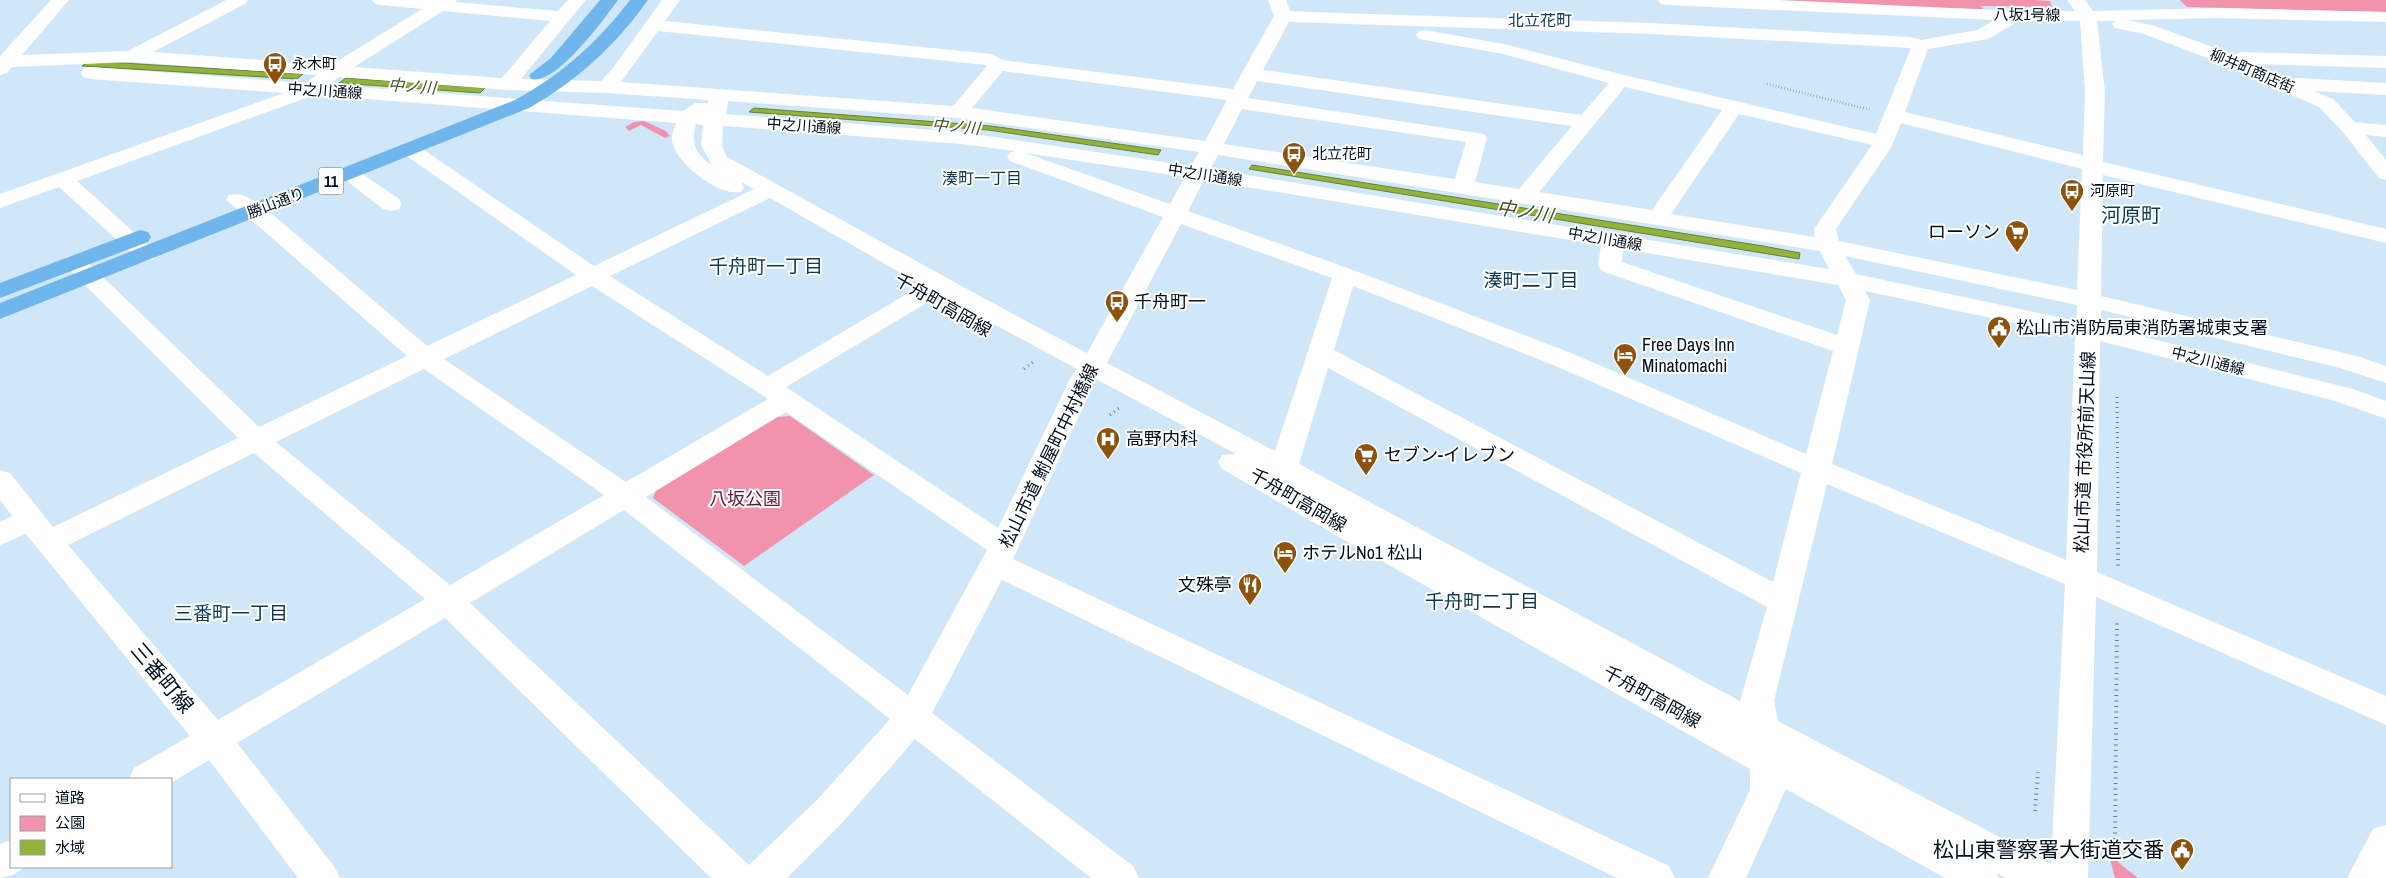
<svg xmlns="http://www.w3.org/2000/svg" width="2386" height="878" font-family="'Archivo Narrow','Noto Sans JP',sans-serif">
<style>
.green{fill:#f193ac}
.water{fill:#93b23c;stroke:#678133}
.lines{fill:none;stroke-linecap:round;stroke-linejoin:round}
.path-far2{stroke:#697c8e;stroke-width:2.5;stroke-dasharray:0.5 2.5;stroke-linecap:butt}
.path-far1{stroke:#697c8e;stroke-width:3;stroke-dasharray:1 4;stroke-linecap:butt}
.path{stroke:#697c8e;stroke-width:4;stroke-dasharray:1 4.5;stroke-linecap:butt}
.minor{fill:#fff;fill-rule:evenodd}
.highway{fill:#6fb6ed;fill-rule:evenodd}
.labels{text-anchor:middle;stroke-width:4;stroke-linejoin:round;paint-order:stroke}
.far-street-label{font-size:15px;fill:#000f1f;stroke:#fff}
.far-poi-label{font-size:15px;fill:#000f1f;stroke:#fff;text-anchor:start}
.far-quarter-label{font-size:16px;fill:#0c3956;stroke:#fff}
.far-water-label{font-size:16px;font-style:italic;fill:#445224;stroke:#fff}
.far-neighbourhood-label{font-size:16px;fill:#0c3956;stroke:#fff}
.shield{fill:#fff;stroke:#4c5762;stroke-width:1}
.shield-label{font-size:16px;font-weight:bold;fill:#000f1f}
.poi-label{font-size:18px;fill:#000f1f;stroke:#fff;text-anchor:start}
.street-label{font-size:18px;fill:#000f1f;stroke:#fff}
.park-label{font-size:18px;fill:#611933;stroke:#fff}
.water-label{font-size:19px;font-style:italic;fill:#445224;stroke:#fff}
.neighbourhood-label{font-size:19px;fill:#0c3956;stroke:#fff}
.quarter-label{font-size:20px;fill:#0c3956;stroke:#fff}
.near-street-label{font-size:21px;fill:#000f1f;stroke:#fff}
.near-poi-label{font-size:21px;fill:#000f1f;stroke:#fff;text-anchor:end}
</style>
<rect width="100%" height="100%" fill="#d0e7fa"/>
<path class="green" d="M1737,0H2034L2050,1L2052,7L1981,6L1983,9L1844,6Z
M2180,0H2386V12L2187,7Z
M644,121L666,131L670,136L665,138L641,125L629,131L625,127L634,122Z
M790,416L874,475L744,566L653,498L656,490L777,417Z
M2107,847L2119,863L2138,878H2115Z"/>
<path class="water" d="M89,61L303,74L297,79L82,66Z
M346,78L485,88L480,93L339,83Z
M754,108L991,126L1161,150L1158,155L988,130L749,112Z
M1252,165L1763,246L1800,253L1799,259L1249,169Z"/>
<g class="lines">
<path class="path-far2" d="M1767,84L1871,110"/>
<path class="path-far1" d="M1024,369L1033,362
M2117,397L2118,505
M1110,415L1119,408"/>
<path class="path" d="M2118,504V566
M2035,811L2038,772
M2115,839L2117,622"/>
<path class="minor" d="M51,0H69L22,55L128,51L226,0H248L245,4L153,52L331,65L422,9L381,5L375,4L372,0H457L455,2L558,11L568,0H586L521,79L601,81L613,68L662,0H680L665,21L991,54L1003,60L1233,89L1274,16L1268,0H1286L1290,11L1310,12L1651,23L1910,37L1921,40L1977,30L1995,20L1667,5L1661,4L1658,0H1779L2015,11H2075L2067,0H2085L2093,11L2216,8L2386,12V22L2216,18L2128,20L2155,26L2234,55L2241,52L2386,56V68L2253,64L2291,80L2298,78L2386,83V95L2314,91L2333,99L2355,122L2386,125V137L2366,135L2386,160V180L2379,178L2342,131L2319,107L2215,61L2144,34L2115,28L2112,24L2115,21H2097L2105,92L2103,162L2386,229V243L2103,175L2101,296L2357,356L2386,366V383L2340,368L2101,310V326L2353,389L2386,401V419L2335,401L2100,341L2097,572L2386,696V725L2096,597L2088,878H2005L1997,873L1999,878H1945L1786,789L1746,878H1708L1750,790V769L1332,533L1222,469L1218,462L1222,455L1236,454L1096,379L1013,559L1669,866L1675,878H1617L1002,580L932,713L1133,866L1139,878H1091L915,739L843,822L787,878H711L445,618L237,743L334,866L340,878H298L209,760L171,783V779H129L134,768L190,736L26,534L0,545V522L12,516L0,500V470L10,473L53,527L238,438L62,262L66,257L74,255L82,257L259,427L407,356L256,224L226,200L229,195C246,191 259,205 272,214L427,346L576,275L404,154L401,150L404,146L411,144L418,146L594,266L754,189L712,166L741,182L744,187L741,192C719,197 672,161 672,138C672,133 675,127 676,123L314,95L77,181L158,254L154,259L146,261L138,259L59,187L0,208V194L284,93L90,79L83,77L81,73L83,69L90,67L306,83L317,75L132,62L12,67L7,73L0,75V56ZM443,11L550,21L502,78L354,67ZM2019,21H2080L2085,92L2083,155L1905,112L1928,49L1988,39ZM1289,22L1651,34L1911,48L1876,134L1624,75L1504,44L1425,30L1419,31L1416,35L1419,39L1503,54L1609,83L1581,115L1263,70ZM658,31L986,65L987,66L953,106L621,82ZM1003,71L1227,100L1205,141L972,108ZM339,77L507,90L606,93L709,100L708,103H695L683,111L328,85ZM1257,81L1572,126L1519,189L1475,182L1487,138L1484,134L1248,98ZM1625,87L1722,110L1652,210L1539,192ZM728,101L958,118L1199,152L1191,166L961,132L726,114ZM1242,109L1466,142L1455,179L1224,144ZM1739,114L1872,145L1814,229L1815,237L1671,214ZM1901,123L2082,169L2077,290L1839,241L1836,229L1892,146ZM696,124L703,125L701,145L712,165C695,155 691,142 696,124ZM723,126L961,144L1015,151L1010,153L1007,157L1010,161L1163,217L1087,353C966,290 847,222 727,157L722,145ZM1025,153L1185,177L1170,204ZM1218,155L1820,251L1829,269L1210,169ZM1204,180L1601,245L1598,266L1602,271L1833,351L1806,454L1571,353L1353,270L1188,211ZM770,198L922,285L768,376L610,276ZM1181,224L1332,278L1275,451L1107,363ZM1623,249L1838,285L1846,300L1837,335L1622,262ZM1845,256L2077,305L2076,321L1856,274ZM592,286L759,393L768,399L626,482L444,359ZM1353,286L1553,365L1801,473L1773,582L1334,350ZM1865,291L2075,336L2066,560L1832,464L1870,300ZM940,295L1077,369L1070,379L998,528L786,387ZM1328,368L1767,607L1740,701L1299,464ZM424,369L604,495L450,585L276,442ZM786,412L987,550L908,695L646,497ZM254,453L425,599L218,720L68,545ZM1827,484L2065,584L2051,864L1778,721L1774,701ZM624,510L890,719L817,800L749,865L470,603Z
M350,168L357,170L399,199L402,204L399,209L391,211L383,209L343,178L339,174L343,170Z
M2386,825V878H2347L2373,829Z
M11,840V867H25L13,875L0,878V844Z"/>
<path class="highway" d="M600,0H618C603,20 557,85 531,79L529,75L551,58Z
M630,0H648C616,45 577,81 529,108L0,319V303L515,100C561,75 598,42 630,0Z
M140,230L148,232L151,237L148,242L0,298V283Z"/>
</g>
<defs>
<g id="bus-pin" transform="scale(1.25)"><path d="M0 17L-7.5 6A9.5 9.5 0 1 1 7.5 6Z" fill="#8d530e" stroke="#fff"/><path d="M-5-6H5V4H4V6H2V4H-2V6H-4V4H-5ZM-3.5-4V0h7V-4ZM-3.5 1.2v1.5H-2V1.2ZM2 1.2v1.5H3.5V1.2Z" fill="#fff"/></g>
<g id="supermarket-pin" transform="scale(1.25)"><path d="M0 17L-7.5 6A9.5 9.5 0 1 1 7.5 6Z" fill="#8d530e" stroke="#fff"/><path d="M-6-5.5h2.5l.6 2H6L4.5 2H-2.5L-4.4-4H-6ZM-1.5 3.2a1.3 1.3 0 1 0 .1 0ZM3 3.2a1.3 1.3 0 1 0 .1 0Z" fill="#fff"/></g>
<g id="civic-pin" transform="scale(1.25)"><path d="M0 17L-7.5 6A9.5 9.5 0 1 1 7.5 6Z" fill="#8d530e" stroke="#fff"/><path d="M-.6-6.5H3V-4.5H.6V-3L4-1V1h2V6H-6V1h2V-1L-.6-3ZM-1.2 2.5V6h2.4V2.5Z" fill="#fff"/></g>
<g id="hotel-pin" transform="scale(1.25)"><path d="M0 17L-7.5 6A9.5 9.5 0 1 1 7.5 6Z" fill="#8d530e" stroke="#fff"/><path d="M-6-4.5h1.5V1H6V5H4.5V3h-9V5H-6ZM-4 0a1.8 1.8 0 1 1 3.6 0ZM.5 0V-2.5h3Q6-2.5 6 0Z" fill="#fff"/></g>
<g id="hospital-pin" transform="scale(1.25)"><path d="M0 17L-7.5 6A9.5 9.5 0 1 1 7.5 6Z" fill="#8d530e" stroke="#fff"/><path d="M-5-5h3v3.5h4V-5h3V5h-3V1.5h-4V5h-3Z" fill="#fff"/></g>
<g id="restaurant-pin" transform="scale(1.25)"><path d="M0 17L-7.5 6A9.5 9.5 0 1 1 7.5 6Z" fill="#8d530e" stroke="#fff"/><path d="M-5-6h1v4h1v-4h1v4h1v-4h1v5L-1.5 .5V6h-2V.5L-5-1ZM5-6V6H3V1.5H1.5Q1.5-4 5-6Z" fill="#fff"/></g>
</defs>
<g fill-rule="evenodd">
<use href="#bus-pin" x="275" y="64"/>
<use href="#bus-pin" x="1294" y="154"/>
<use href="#bus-pin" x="2072" y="191"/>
<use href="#supermarket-pin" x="2017" y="232"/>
<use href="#bus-pin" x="1117" y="302"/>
<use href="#civic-pin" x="1999" y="328"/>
<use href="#hotel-pin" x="1625" y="355"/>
<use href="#hospital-pin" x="1108" y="439"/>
<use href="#supermarket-pin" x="1366" y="455"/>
<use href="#hotel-pin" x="1285" y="553"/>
<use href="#restaurant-pin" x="1250" y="585"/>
<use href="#civic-pin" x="2182" y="850"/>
</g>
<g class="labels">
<g class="far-street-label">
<text transform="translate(2027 15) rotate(1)" y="5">八坂1号線</text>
<text transform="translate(2252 71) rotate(23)" y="5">柳井町商店街</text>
<text transform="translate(325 91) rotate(4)" y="5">中之川通線</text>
<text transform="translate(804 126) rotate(4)" y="5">中之川通線</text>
<text transform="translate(1205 175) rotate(9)" y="5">中之川通線</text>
<text transform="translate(276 203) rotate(-21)" y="5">勝山通り</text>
<text transform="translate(1605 239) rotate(10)" y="5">中之川通線</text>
<text transform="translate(2208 361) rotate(14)" y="5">中之川通線</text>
</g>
<g class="far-poi-label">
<text x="292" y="69">永木町</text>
<text x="1312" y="159">北立花町</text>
<text x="2090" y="196">河原町</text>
</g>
<g class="far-quarter-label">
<text x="1540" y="26">北立花町</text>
</g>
<g class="far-water-label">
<text transform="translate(412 86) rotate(4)" y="6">中ノ川</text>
<text transform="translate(956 126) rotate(5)" y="6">中ノ川</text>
</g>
<g class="far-neighbourhood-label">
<text x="982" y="184">湊町一丁目</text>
</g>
<rect class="shield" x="318.5" y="167.5" width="25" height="27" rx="4"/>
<g class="shield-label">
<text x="331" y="187">11</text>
</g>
<g class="poi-label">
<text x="2000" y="238" text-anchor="end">ローソン</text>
<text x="1134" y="308">千舟町一</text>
<text x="2016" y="334">松山市消防局東消防署城東支署</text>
<text x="1642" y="351">Free Days Inn<tspan x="1642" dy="21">Minatomachi</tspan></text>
<text x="1126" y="445">高野内科</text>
<text x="1384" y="461">セブン-イレブン</text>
<text x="1302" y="559">ホテルNo1 松山</text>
<text x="1232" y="591" text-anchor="end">文殊亭</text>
</g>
<g class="street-label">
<text transform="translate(943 305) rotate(30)" y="6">千舟町高岡線</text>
<text transform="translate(2085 452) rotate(-88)" y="6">松山市道 市役所前天山線</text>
<text transform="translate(1049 456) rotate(-64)" y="6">松山市道 鮒屋町中村橋線</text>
<text transform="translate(1298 500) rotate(30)" y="6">千舟町高岡線</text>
<text transform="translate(1652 697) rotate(29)" y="6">千舟町高岡線</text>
</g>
<g class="park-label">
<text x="745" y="505">八坂公園</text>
</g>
<g class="water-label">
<text transform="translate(1525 211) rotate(9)" y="7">中ノ川</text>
</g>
<g class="neighbourhood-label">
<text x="766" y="273">千舟町一丁目</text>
<text x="1531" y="287">湊町二丁目</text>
<text x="1482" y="608">千舟町二丁目</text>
<text x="231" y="620">三番町一丁目</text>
</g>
<g class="quarter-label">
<text x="2131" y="222">河原町</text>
</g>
<g class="near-street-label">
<text transform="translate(162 678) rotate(50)" y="7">三番町線</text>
</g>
<g class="near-poi-label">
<text x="2164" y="857">松山東警察署大街道交番</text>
</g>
</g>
<rect x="10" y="778" width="162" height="90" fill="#ffffff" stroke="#999fa5"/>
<rect x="20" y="794" width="25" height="8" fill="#ffffff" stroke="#999fa5"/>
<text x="55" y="803" font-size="15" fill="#000f1f">道路</text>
<rect x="20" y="816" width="25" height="15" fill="#f193ac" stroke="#999fa5"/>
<text x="55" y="828" font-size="15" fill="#000f1f">公園</text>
<rect x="20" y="840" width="25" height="15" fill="#93b23c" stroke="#999fa5"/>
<text x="55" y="853" font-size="15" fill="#000f1f">水域</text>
</svg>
